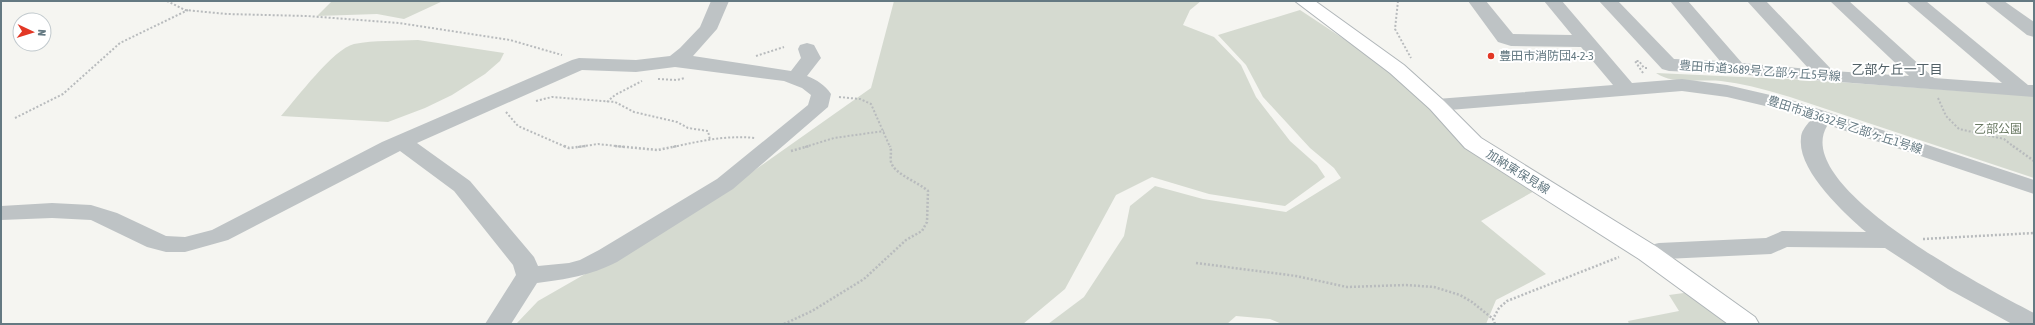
<svg xmlns="http://www.w3.org/2000/svg" width="2035" height="325" font-family="'Asap Condensed','Noto Sans JP',sans-serif">
<style>
.green{fill:#d5dad0}
.lines{fill:none;stroke-linecap:round;stroke-linejoin:round}
.major-casing{stroke:#afb5b8;stroke-width:2}
.path-far1{stroke:#b8bbbd;stroke-width:2;stroke-dasharray:2 2;stroke-linecap:butt}
.path{stroke:#b8bbbd;stroke-width:2.5;stroke-dasharray:2 2;stroke-linecap:butt}
.minor{fill:#bec3c5;fill-rule:evenodd}
.major{fill:#fff;fill-rule:evenodd}
.poi-dot{fill:#e23725;stroke:#fff;stroke-width:1.5}
.labels{text-anchor:middle;stroke-width:4;stroke-linejoin:round;paint-order:stroke}
.poi-label{font-size:12px;fill:#647982;stroke:#fff;text-anchor:start}
.street-label{font-size:12px;fill:#647982;stroke:#fff}
.park-label{font-size:12px;fill:#6a7963;stroke:#fff}
.neighbourhood-label{font-size:13px;fill:#526167;stroke:#fff}
</style>
<rect width="100%" height="100%" fill="#f5f5f1"/>
<path class="green" d="M332,1H443L404,19L377,14L317,16Z
M894,1H1201L1190,10L1183,25L1214,37L1241,65L1256,97L1290,141L1317,165L1325,177L1285,206L1209,194L1152,177L1116,195L1065,289L1023,324H516L538,301L704,206L871,88Z
M1300,10L1391,70L1468,147L1536,190L1481,221L1546,274L1496,300L1486,324H1282L1270,319L1236,316L1227,324H1048L1084,297L1124,236L1130,206L1155,186L1203,199L1286,212L1341,178L1334,168L1310,148L1263,97L1246,65L1218,35Z
M418,40L504,53L500,61L485,74L452,95L425,108L388,122L281,116C297,98 333,49 354,44C375,40 397,41 418,40Z
M1656,73L1809,80L2034,96V178L1790,97C1767,90 1745,84 1721,81C1701,79 1673,85 1656,73Z
M1691,292L1734,324H1629L1628,321L1679,311L1669,295Z"/>
<g class="lines">
<g class="major-casing">
<path id="major" d="M1295,1H1315L1404,65L1444,101L1481,138L1657,247L1755,317L1759,324H1728L1639,259L1465,148L1430,109L1390,73Z"/>
</g>
<path class="path-far1" d="M167,1L185,10L227,14L307,16L399,23L510,40L562,55
M1398,1L1395,29L1411,58
M756,56L784,47
M1643,73L1635,61H1639L1644,68H1649
M658,79L677,80L685,78
M839,97L860,99L871,104L890,147
M1938,98L1946,116L1959,129L2004,139L2014,147
M536,101L552,97L615,102L634,112L677,122L688,128L708,131L710,140
M607,102L615,95L642,81
M506,112L518,126L566,147
M15,118L63,94L120,43L188,10
M578,147L598,144L625,147
M673,147C700,141 727,135 755,138
M805,147L834,138L884,131"/>
<path class="path" d="M564,146L569,148L586,146
M615,146L658,150L677,146
M2013,146L2034,161
M791,151L809,146
M1923,239L2034,233
M1196,263L1296,276L1347,287L1406,285L1434,287L1460,295L1472,302L1493,319
M784,324L812,311L864,279L906,240L922,231L927,222L928,191C918,182 894,174 891,162C890,156 892,151 890,146
M1495,324L1493,319L1499,308L1507,301L1619,257"/>
<path class="minor" d="M711,1H729L717,29L693,56L791,71L801,58L798,49L800,45L807,43L814,45L821,58L807,76C817,80 825,85 831,94L828,107L733,189L617,262C589,276 567,279 537,283L511,324H485L516,275L513,265L454,191L400,151L228,240L185,252H166L147,247L91,220L52,218L1,220V206L52,203L91,205L117,213L166,236L185,237L212,230L382,142L572,60L579,58L636,60L670,56L680,48L700,27ZM675,67L784,81L802,88L811,95L808,105L717,179L599,250L580,260L569,263L538,266L534,257L470,181L417,143L582,70L636,72Z
M1468,1H1486L1513,34L1572,35L1544,1H1562L1632,83L1682,79L1727,85L1788,99L2034,180V194L1825,124L1827,126C1790,188 1992,291 2034,313V324H2012L1948,289L1885,248L1787,247L1771,254L1665,259L1652,264L1643,262L1640,256C1645,248 1650,245 1659,243L1766,238L1782,231L1866,232C1844,213 1797,170 1801,138C1801,132 1805,127 1809,122L1813,120L1782,110L1727,97L1682,91L1437,111L1430,109L1427,105L1430,101L1437,99L1613,85L1581,47L1511,46L1498,42Z
M1599,1H1618L1674,59L1720,61L1670,1H1688L1742,63L1809,69L1747,1H1766L1833,71L1909,76L1830,1H1849L1934,78L2002,83L1906,1H1926L2028,85H2034V97L1736,74L1669,71L1662,69Z
M1984,1H2004L2034,22V37L2027,35Z"/>
<use href="#major" class="major"/>
</g>
<circle class="poi-dot" cx="1491" cy="56" r="4"/>
<g class="labels">
<g class="poi-label">
<text x="1499" y="60">豊田市消防団4-2-3</text>
</g>
<g class="street-label">
<text transform="translate(1760 71) rotate(4)" y="4">豊田市道3689号 乙部ヶ丘5号線</text>
<text transform="translate(1845 125) rotate(18)" y="4">豊田市道3632号 乙部ヶ丘1号線</text>
<text transform="translate(1518 172) rotate(32)" y="4">加納東保見線</text>
</g>
<g class="park-label">
<text x="1998" y="133">乙部公園</text>
</g>
<g class="neighbourhood-label">
<text x="1897" y="74">乙部ケ丘一丁目</text>
</g>
</g>
<rect width="2035" height="325" fill="none" stroke="#647982" stroke-width="4"/>
<g transform="translate(32 32) rotate(94)"><circle r="19" fill="#ffffff" stroke="#c1c9cd"/>
<path d="M0-3L7 15L0 10L-7 15Z" fill="#e23725"/>
<text y="-6" font-size="11" font-weight="bold" text-anchor="middle" fill="#647982">N</text>
</g>
</svg>
